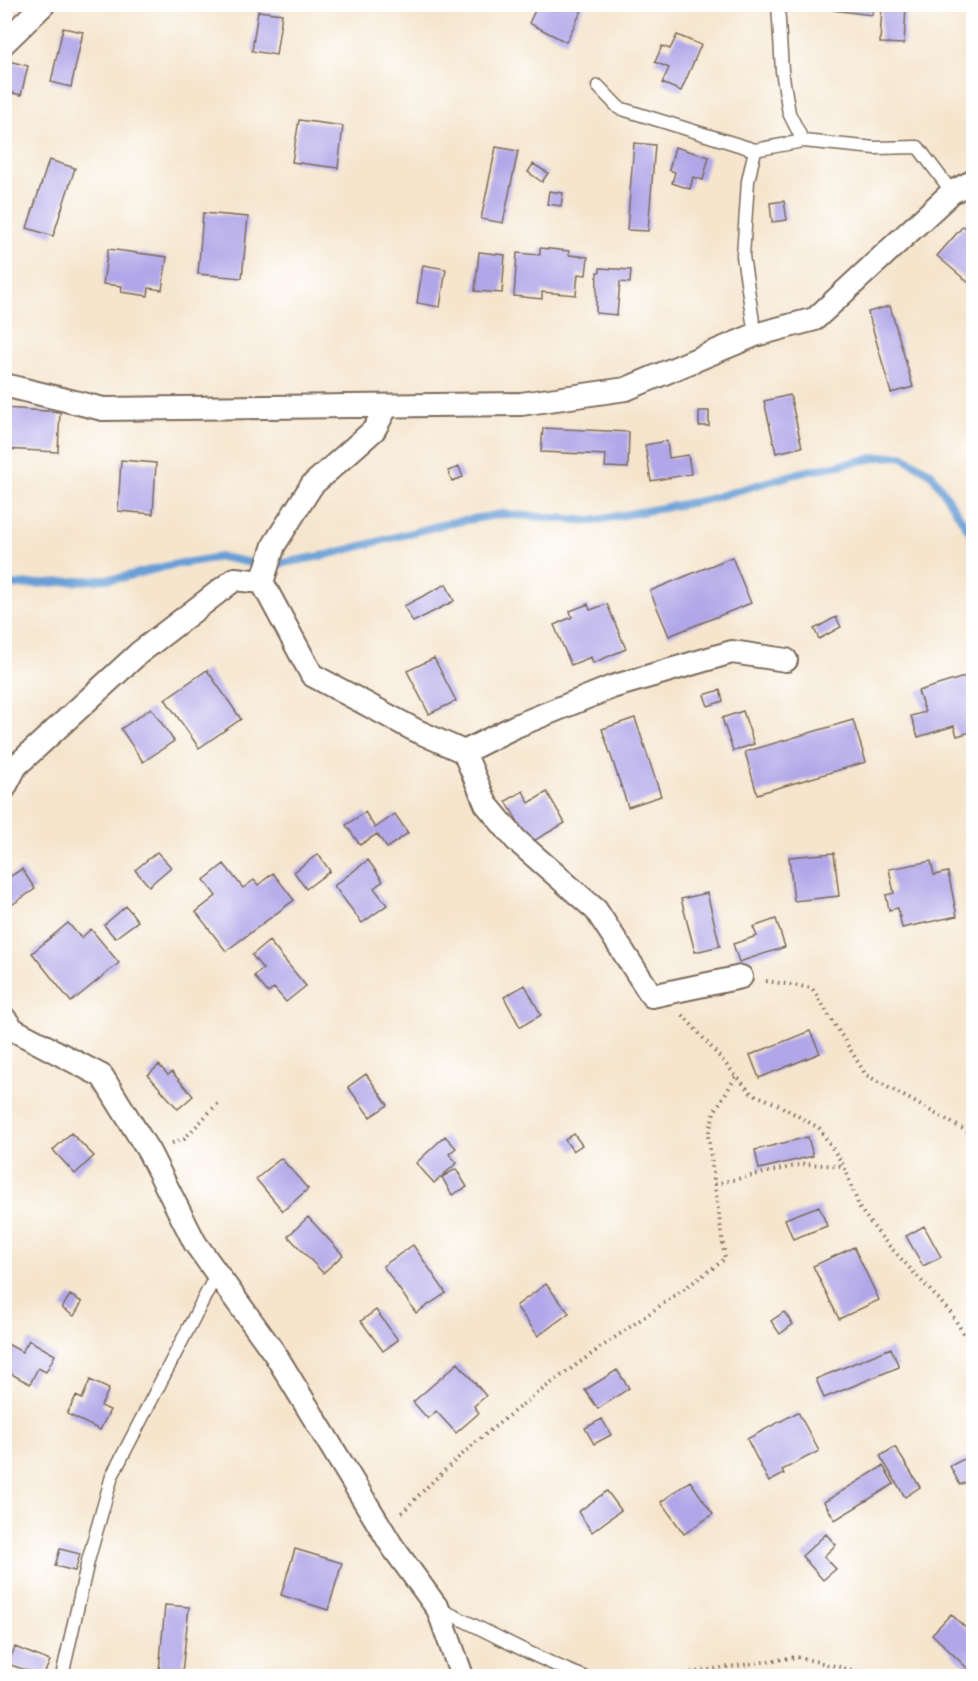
<svg xmlns="http://www.w3.org/2000/svg" width="978" height="1681" font-family="'Comic Neue',sans-serif">
<style>
.lines{fill:none;stroke-linecap:round;stroke-linejoin:round}
.stream{stroke:#699fd6;stroke-width:8}
.building{fill:#b1a7e8}
.lane-casing{stroke:#7c6b5b;stroke-width:15}
.street-casing{stroke:#7c6b5b;stroke-width:26}
.path{stroke:#7c6b5b;stroke-width:4;stroke-dasharray:1.5 4.5;stroke-linecap:butt}
.lane{stroke:#fff;stroke-width:12}
.street{stroke:#fff;stroke-width:22}
</style>
<rect width="100%" height="100%" fill="#fff"/>
<filter id="ink" filterUnits="userSpaceOnUse"><feTurbulence type="fractalNoise" baseFrequency=".0167" numOctaves="2"/><feDisplacementMap in="SourceGraphic" scale="12" xChannelSelector="R" yChannelSelector="G"/><feConvolveMatrix kernelMatrix="1 2 1 2 8 2 1 2 1" color-interpolation-filters="sRGB"/></filter>
<filter id="wash" filterUnits="userSpaceOnUse"><feTurbulence type="fractalNoise" baseFrequency=".008" numOctaves="4" result="noise"/><feDisplacementMap in="SourceGraphic" scale="24" xChannelSelector="R" yChannelSelector="G"/><feGaussianBlur stdDeviation="1.35" result="paint"/><feColorMatrix in="noise" values="0 0 0 0 0 0 0 0 0 0 0 0 0 0 0 0 0 1.4 0 .05"/><feComposite in="paint" operator="in"/></filter>
<g filter="url(#wash)">
<rect width="100%" height="100%" fill="#f5e5cd"/>
<g class="lines">
<path class="stream" d="M4,586L120,578L171,565L221,557L267,566L327,555L449,523L503,514L592,521L705,500L799,473L879,457L902,456L931,473L974,538"/>
</g>
<g id="blocks">
<path class="building" d="M410,4H433L430,12Z
M538,4H585L566,42L529,23Z
M832,4H874L872,15L832,10Z
M882,4L906,6L904,44L880,43Z
M944,4H974V7L945,10Z
M258,11L282,14L276,55L252,51Z
M63,28L83,32L71,87L51,82Z
M677,35L701,45L681,91L662,83L669,68L655,62L662,46L670,49Z
M9,61L28,66L21,95L4,91Z
M299,120L343,126L338,168L292,162Z
M634,143L655,145L648,231L627,230Z
M496,147L518,151L503,223L481,219Z
M675,147L709,157L703,180L693,177L690,189L672,183L675,172L669,170Z
M49,160L75,168L53,236L27,228Z
M533,164L548,173L542,182L528,172Z
M549,191L563,193L561,206L547,204Z
M784,201L787,220L772,222L770,203Z
M203,213L248,217L242,278L198,274Z
M963,226L974,235V278L969,283L937,256Z
M540,248L569,251V255L588,257L586,275L578,274L576,295L542,292V299L514,296L517,253L540,255Z
M108,249L167,257L162,290L149,288L148,296L121,292L122,286L103,284Z
M479,252L505,255L502,293L475,291Z
M423,265L446,269L440,307L417,303Z
M600,268L631,270L630,283L620,282L617,315L596,313L597,272H600Z
M890,306L913,387L891,393L868,312Z
M790,395L802,447L776,453L764,401Z
M4,408L60,412L58,452L4,449Z
M699,411H709V426H699Z
M543,428L629,432L628,468L605,467L606,455L541,452Z
M667,441L669,458L688,455L691,474L651,481L645,445Z
M121,460L156,463L153,514L118,511Z
M459,467L463,477L452,481L448,471Z
M732,557L751,603L669,636L650,591Z
M446,584L454,601L413,622L404,606Z
M588,604L590,610L607,604L626,649L593,663L591,657L571,665L554,625L572,617L570,611Z
M836,617L841,627L819,639L814,629Z
M434,658L456,701L429,714L407,671Z
M207,670L241,719L199,748L165,699Z
M974,674V731L957,736L954,726L918,737L911,716L925,712L918,691Z
M720,690L723,701L708,706L704,695Z
M151,708L174,741L143,762L121,729Z
M743,711L754,744L733,751L722,718Z
M635,718L661,796L628,807L602,729Z
M853,720L866,762L757,794L745,752Z
M523,791L529,803L547,792L565,823L530,843L506,801Z
M365,812L375,828L395,814L408,833L387,848L377,834L360,845L346,825Z
M157,852L171,867L149,886L135,870Z
M834,853L839,896L794,901L789,857Z
M318,854L330,871L306,889L294,872Z
M368,860L383,881L374,888L387,905L362,923L334,886Z
M931,861L934,875L948,872L957,916L902,928L898,908L889,910L886,895L894,893L889,869Z
M224,864L243,888L254,880L258,885L273,873L294,900L226,951L196,912L216,896L204,880Z
M22,869L35,889L10,906L4,897V880Z
M707,893L720,946L695,952L681,899Z
M126,906L138,921L115,938L104,925Z
M776,919L785,947L739,962L733,944L757,936L753,927Z
M68,923L81,938L91,929L119,963L71,1002L32,953Z
M269,941L306,986L286,1002L274,988L268,993L254,976L263,969L252,955Z
M525,985L541,1015L520,1027L504,997Z
M810,1031L820,1053L759,1078L750,1055Z
M159,1065L168,1075L172,1072L193,1096L178,1109L148,1075Z
M366,1074L388,1105L370,1117L348,1087Z
M71,1133L94,1156L75,1174L53,1150Z
M574,1134L582,1145L573,1151L565,1140Z
M445,1136L456,1148L449,1154L457,1163L434,1183L416,1163Z
M808,1137L813,1156L759,1169L755,1150Z
M281,1158L308,1189L283,1211L256,1179Z
M456,1169L467,1187L452,1195L442,1177Z
M819,1206L827,1226L793,1239L785,1219Z
M308,1217L343,1255L323,1273L288,1236Z
M924,1226L941,1257L923,1266L906,1236Z
M413,1245L446,1293L416,1313L383,1266Z
M854,1247L879,1300L839,1319L813,1266Z
M546,1284L569,1313L538,1336L516,1306Z
M70,1295L82,1302L74,1316L62,1308Z
M376,1310L398,1340L383,1351L361,1321Z
M784,1312L793,1324L780,1334L771,1321Z
M29,1340L55,1355L46,1372L38,1368L30,1384L4,1370V1342L22,1352Z
M891,1348L899,1367L824,1398L816,1379Z
M458,1363L486,1396L474,1406L479,1413L456,1433L436,1411L428,1419L413,1402Z
M617,1370L629,1388L598,1409L585,1390Z
M90,1380L109,1389L101,1406L110,1410L100,1430L67,1414L76,1396L82,1399Z
M798,1412L819,1451L782,1470L784,1474L769,1482L747,1439Z
M602,1419L611,1435L594,1444L585,1428Z
M895,1447L920,1487L905,1497L880,1456Z
M974,1454V1478L960,1485L950,1466Z
M883,1466L894,1484L835,1520L824,1502Z
M690,1481L713,1514L684,1534L661,1502Z
M607,1491L621,1510L592,1532L578,1512Z
M826,1534L836,1545L824,1556L836,1569L823,1580L802,1556Z
M60,1549L80,1554L75,1571L55,1566Z
M295,1549L342,1563L328,1610L281,1595Z
M165,1605L189,1607L182,1673L159,1671Z
M951,1614L974,1636V1663L968,1669L932,1634Z
M15,1647L50,1661L43,1676L8,1664Z"/>
</g>
</g>
<g filter="url(#ink)">
<use href="#blocks" fill-opacity="0" stroke="#7c6b5b" stroke-width="1.5"/>
<g class="lines">
<g class="lane-casing">
<path id="lane" d="M778,4L782,71L789,113L803,141L875,148L918,147L952,192
M598,86L619,108L755,150L803,141
M755,150L748,181L743,256L755,335
M439,1609C487,1630 532,1657 582,1676
M62,1676L88,1561L112,1476L217,1273"/>
</g>
<g class="street-casing">
<path id="street" d="M4,43L44,4
M4,385L103,409L521,404L626,389L755,335L815,319L952,192L974,181
M387,406L374,430L312,485L274,545L262,582L312,675L415,730L464,752L486,804L516,840L596,910L652,996L741,977
M464,752L516,726L612,687L732,652L786,660
M4,789L16,766L139,653L235,579L262,582
M4,1018L14,1030L102,1076L149,1152L195,1243L275,1354L392,1546L438,1609L462,1676"/>
</g>
<path class="path" d="M766,981L812,988L866,1075L974,1135
M683,1015L751,1093L777,1104L819,1128L844,1166L860,1209L883,1239L951,1313L974,1351
M172,1143L184,1139L220,1101
M715,1184L804,1164L844,1166
M402,1513C496,1411 615,1341 725,1259L708,1136L714,1112L737,1075
M667,1676L797,1657L878,1676"/>
<use href="#lane" class="lane"/>
<use href="#street" class="street"/>
</g>
</g>
<rect width="978" height="1681" fill="none" stroke="#fff" stroke-width="24"/>
</svg>
